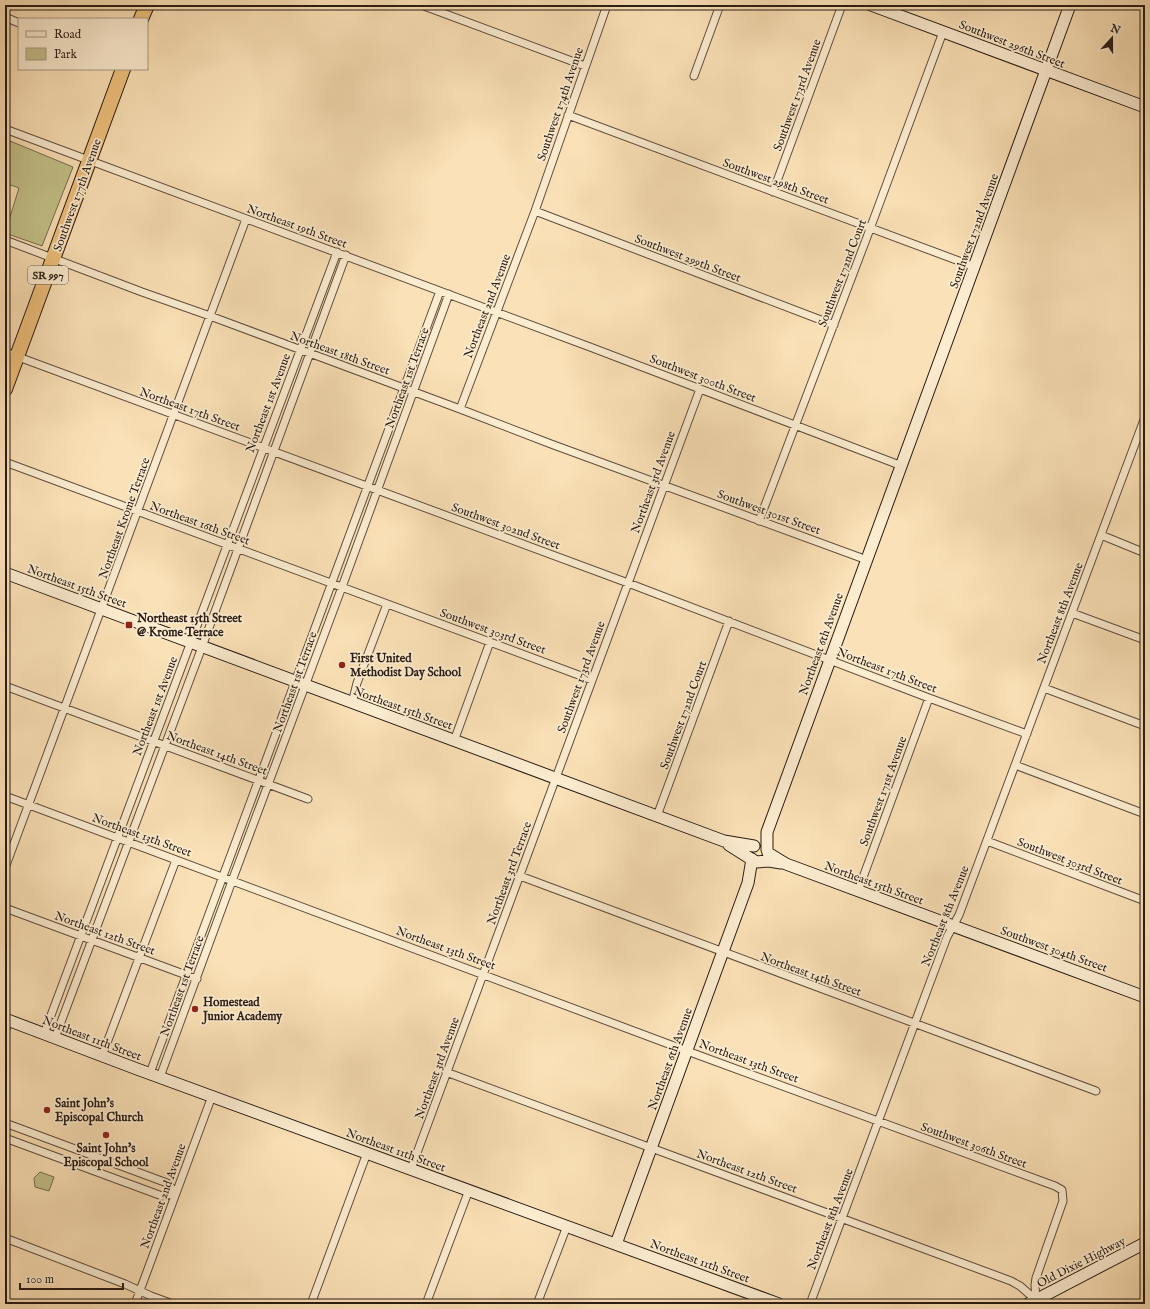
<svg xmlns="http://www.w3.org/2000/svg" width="1150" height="1309" font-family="'IM FELL English',serif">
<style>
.green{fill:#c4c18a;stroke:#766e4f}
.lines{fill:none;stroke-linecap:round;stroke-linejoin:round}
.street-casing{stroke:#5e4d3d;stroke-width:9}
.secondary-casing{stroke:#291c14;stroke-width:13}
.highway-casing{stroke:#291c14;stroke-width:16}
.street{stroke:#fcecd0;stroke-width:7}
.secondary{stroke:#fcecd0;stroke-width:11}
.highway{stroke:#eec07c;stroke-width:14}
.poi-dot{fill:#8f2418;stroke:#fcecd0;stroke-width:1.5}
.labels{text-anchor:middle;stroke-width:3.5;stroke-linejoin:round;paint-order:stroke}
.shield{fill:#fcecd0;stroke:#685a4c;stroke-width:1}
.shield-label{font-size:11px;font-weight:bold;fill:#291c14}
.street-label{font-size:12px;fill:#291c14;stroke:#fcecd0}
.poi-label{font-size:12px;font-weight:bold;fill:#291c14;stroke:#fcecd0;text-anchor:start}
</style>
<rect width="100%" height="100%" fill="#fbe1b7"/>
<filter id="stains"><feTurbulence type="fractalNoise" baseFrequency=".005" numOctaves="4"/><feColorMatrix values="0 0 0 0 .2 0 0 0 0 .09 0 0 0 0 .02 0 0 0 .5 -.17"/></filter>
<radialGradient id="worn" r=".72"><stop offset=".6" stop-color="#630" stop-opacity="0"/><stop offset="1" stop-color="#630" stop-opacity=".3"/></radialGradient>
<path class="green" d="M10,141L73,167L42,246L5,233L19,188L5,183V154Z
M40,1172L54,1177L49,1191L35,1187L34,1178Z"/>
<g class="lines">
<g class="street-casing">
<path id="street" d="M424,6L585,66
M5,17L19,23
M694,76L720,5
M568,115L975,267
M5,129L590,347L902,466
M773,192L842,5
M535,211L834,325
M5,240L142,292L210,316L460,409L551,444L867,560
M5,352L628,583L929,698L1027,734
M460,409L535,211L607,5
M5,462L592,680
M759,521L867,237L943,32
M1101,535L1145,553
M1072,613L1145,640
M5,686L308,799
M1044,688L1145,726
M352,703L357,683L387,604
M454,741L490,642
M1015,765L1145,814
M5,796L698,1055L1055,1186L1062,1190L1063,1201L1036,1278L1035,1285L1036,1300
M657,816L729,621
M987,841L1145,901
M5,868L246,219
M520,876L1096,1091
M858,891L929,698
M5,908L197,979
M5,1032L9,1021
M44,1034L337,252
M55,1038L199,655L346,255
M102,1056L176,860
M446,1072L1011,1281L1020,1286L1036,1300
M150,1073L440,291
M160,1077L232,881L342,587L449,294
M5,1123L167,1183L176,1193L162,1196L5,1138
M411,1169L700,389
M5,1238L125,1284L151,1296L173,1304
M135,1304L212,1096
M311,1304L367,1153
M426,1304L469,1190
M537,1304L567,1226
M810,1304L947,937L959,915L1145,417"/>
</g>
<g class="secondary-casing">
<path id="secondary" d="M871,5L1145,107
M5,573L724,841L754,846
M729,845L756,862L769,861L781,863
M767,850V832C866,556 971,282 1070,5
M768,853L786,864L1145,997
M5,1019L137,1069L779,1304
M616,1244L748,883L752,859
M1028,1304L1145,1243"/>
</g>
<g class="highway-casing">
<path id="highway" d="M141,19L147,5
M5,389L123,69"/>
</g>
<use href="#street" class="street"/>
<use href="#secondary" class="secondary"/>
<use href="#highway" class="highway"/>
</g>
<g class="poi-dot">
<rect x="125" y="621" width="8" height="8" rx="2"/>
<circle cx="342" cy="665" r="4"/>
<circle cx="195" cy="1009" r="4"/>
<circle cx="47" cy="1110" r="4"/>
<circle cx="106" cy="1135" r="4"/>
</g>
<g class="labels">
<rect class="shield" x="28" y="266" width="40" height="18" rx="3"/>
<g class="shield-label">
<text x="48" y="279">SR 997</text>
</g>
<g class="street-label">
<text transform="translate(1012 44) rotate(21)" y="4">Southwest 296th Street</text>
<text transform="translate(797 95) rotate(-70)" y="4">Southwest 173rd Avenue</text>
<text transform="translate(560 104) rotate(-71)" y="4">Southwest 174th Avenue</text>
<text transform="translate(776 181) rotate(20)" y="4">Southwest 298th Street</text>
<text transform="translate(77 195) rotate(-70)" y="4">Southwest 177th Avenue</text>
<text transform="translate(297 226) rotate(20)" y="4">Northeast 19th Street</text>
<text transform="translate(974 231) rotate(-70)" y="4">Southwest 172nd Avenue</text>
<text transform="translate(688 258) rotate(21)" y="4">Southwest 299th Street</text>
<text transform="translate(842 273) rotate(-69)" y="4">Southwest 172nd Court</text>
<text transform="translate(487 306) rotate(-69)" y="4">Northeast 2nd Avenue</text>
<text transform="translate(340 353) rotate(20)" y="4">Northeast 18th Street</text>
<text transform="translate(407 378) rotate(-70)" y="4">Northeast 1st Terrace</text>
<text transform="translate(703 378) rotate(21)" y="4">Southwest 300th Street</text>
<text transform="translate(268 403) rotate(-69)" y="4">Northeast 1st Avenue</text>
<text transform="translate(190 409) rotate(20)" y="4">Northeast 17th Street</text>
<text transform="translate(653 482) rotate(-70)" y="4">Northeast 3rd Avenue</text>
<text transform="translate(769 512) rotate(20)" y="4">Southwest 301st Street</text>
<text transform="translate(124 518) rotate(-70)" y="4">Northeast Krome Terrace</text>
<text transform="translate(200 523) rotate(20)" y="4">Northeast 16th Street</text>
<text transform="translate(506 526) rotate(20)" y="4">Southwest 302nd Street</text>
<text transform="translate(77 586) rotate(20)" y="4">Northeast 15th Street</text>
<text transform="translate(1060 613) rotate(-69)" y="4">Northeast 8th Avenue</text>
<text transform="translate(493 631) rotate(20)" y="4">Southwest 303rd Street</text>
<text transform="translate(821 644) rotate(-70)" y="4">Northeast 6th Avenue</text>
<text transform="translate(887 670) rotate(21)" y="4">Northeast 17th Street</text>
<text transform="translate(581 677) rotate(-70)" y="4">Southwest 173rd Avenue</text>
<text transform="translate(295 682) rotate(-70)" y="4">Northeast 1st Terrace</text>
<text transform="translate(155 706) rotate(-69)" y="4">Northeast 1st Avenue</text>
<text transform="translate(403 708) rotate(20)" y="4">Northeast 15th Street</text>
<text transform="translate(683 715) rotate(-70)" y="4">Southwest 172nd Court</text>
<text transform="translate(217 753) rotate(20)" y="4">Northeast 14th Street</text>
<text transform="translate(883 791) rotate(-70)" y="4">Southwest 171st Avenue</text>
<text transform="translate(142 835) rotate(20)" y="4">Northeast 13th Street</text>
<text transform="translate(1070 861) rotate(21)" y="4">Southwest 303rd Street</text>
<text transform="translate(509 873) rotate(-70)" y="4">Northeast 3rd Terrace</text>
<text transform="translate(874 883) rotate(20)" y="4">Northeast 15th Street</text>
<text transform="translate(945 916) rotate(-68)" y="4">Northeast 8th Avenue</text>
<text transform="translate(105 933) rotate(20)" y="4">Northeast 12th Street</text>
<text transform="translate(446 948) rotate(20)" y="4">Northeast 13th Street</text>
<text transform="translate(1054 949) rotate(20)" y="4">Southwest 304th Street</text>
<text transform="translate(811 974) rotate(20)" y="4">Northeast 14th Street</text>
<text transform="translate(182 986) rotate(-70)" y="4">Northeast 1st Terrace</text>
<text transform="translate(92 1038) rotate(21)" y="4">Northeast 11th Street</text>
<text transform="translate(670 1059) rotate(-70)" y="4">Northeast 6th Avenue</text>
<text transform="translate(749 1061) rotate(20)" y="4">Northeast 13th Street</text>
<text transform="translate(437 1068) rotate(-70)" y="4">Northeast 3rd Avenue</text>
<text transform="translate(974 1145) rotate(20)" y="4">Southwest 306th Street</text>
<text transform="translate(396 1150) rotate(20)" y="4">Northeast 11th Street</text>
<text transform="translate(747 1171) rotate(20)" y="4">Northeast 12th Street</text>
<text transform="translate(163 1196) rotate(-70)" y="4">Northeast 2nd Avenue</text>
<text transform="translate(830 1219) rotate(-69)" y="4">Northeast 8th Avenue</text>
<text transform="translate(700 1261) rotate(20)" y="4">Northeast 11th Street</text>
<text transform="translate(1081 1262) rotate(-27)" y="4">Old Dixie Highway</text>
</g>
<g class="poi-label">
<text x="137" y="622">Northeast 15th Street<tspan x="137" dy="14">@ Krome Terrace</tspan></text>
<text x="350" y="662">First United<tspan x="350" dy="14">Methodist Day School</tspan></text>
<text x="203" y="1006">Homestead<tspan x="203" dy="14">Junior Academy</tspan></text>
<text x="55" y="1107">Saint John's<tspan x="55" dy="14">Episcopal Church</tspan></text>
<text x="106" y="1152" text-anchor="middle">Saint John's<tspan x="106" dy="14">Episcopal School</tspan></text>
</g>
</g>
<rect width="1150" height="1309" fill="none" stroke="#fbe1b7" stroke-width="20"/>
<rect x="6" y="6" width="1138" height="1297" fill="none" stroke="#291c14" stroke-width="2"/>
<rect x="10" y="10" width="1130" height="1289" fill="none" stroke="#291c14"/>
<rect x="18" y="18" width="130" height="52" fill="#fcecd0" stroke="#a89985"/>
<rect x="26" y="31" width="20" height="6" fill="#fcecd0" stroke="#a89985"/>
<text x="54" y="38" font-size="12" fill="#291c14">Road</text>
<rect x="26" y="48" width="20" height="12" fill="#c4c18a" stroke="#a89985"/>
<text x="54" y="58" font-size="12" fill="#291c14">Park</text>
<g transform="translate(1112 38) rotate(21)" stroke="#fcecd0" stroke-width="3" paint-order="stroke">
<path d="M0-3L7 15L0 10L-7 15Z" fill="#291c14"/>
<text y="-6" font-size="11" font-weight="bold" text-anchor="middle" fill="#291c14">N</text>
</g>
<path d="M20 1283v6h103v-6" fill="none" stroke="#291c14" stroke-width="2"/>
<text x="26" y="1283" font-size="12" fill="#291c14" stroke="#fcecd0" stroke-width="3" paint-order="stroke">100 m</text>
<rect width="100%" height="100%" filter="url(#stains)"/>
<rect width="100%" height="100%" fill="url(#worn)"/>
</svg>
